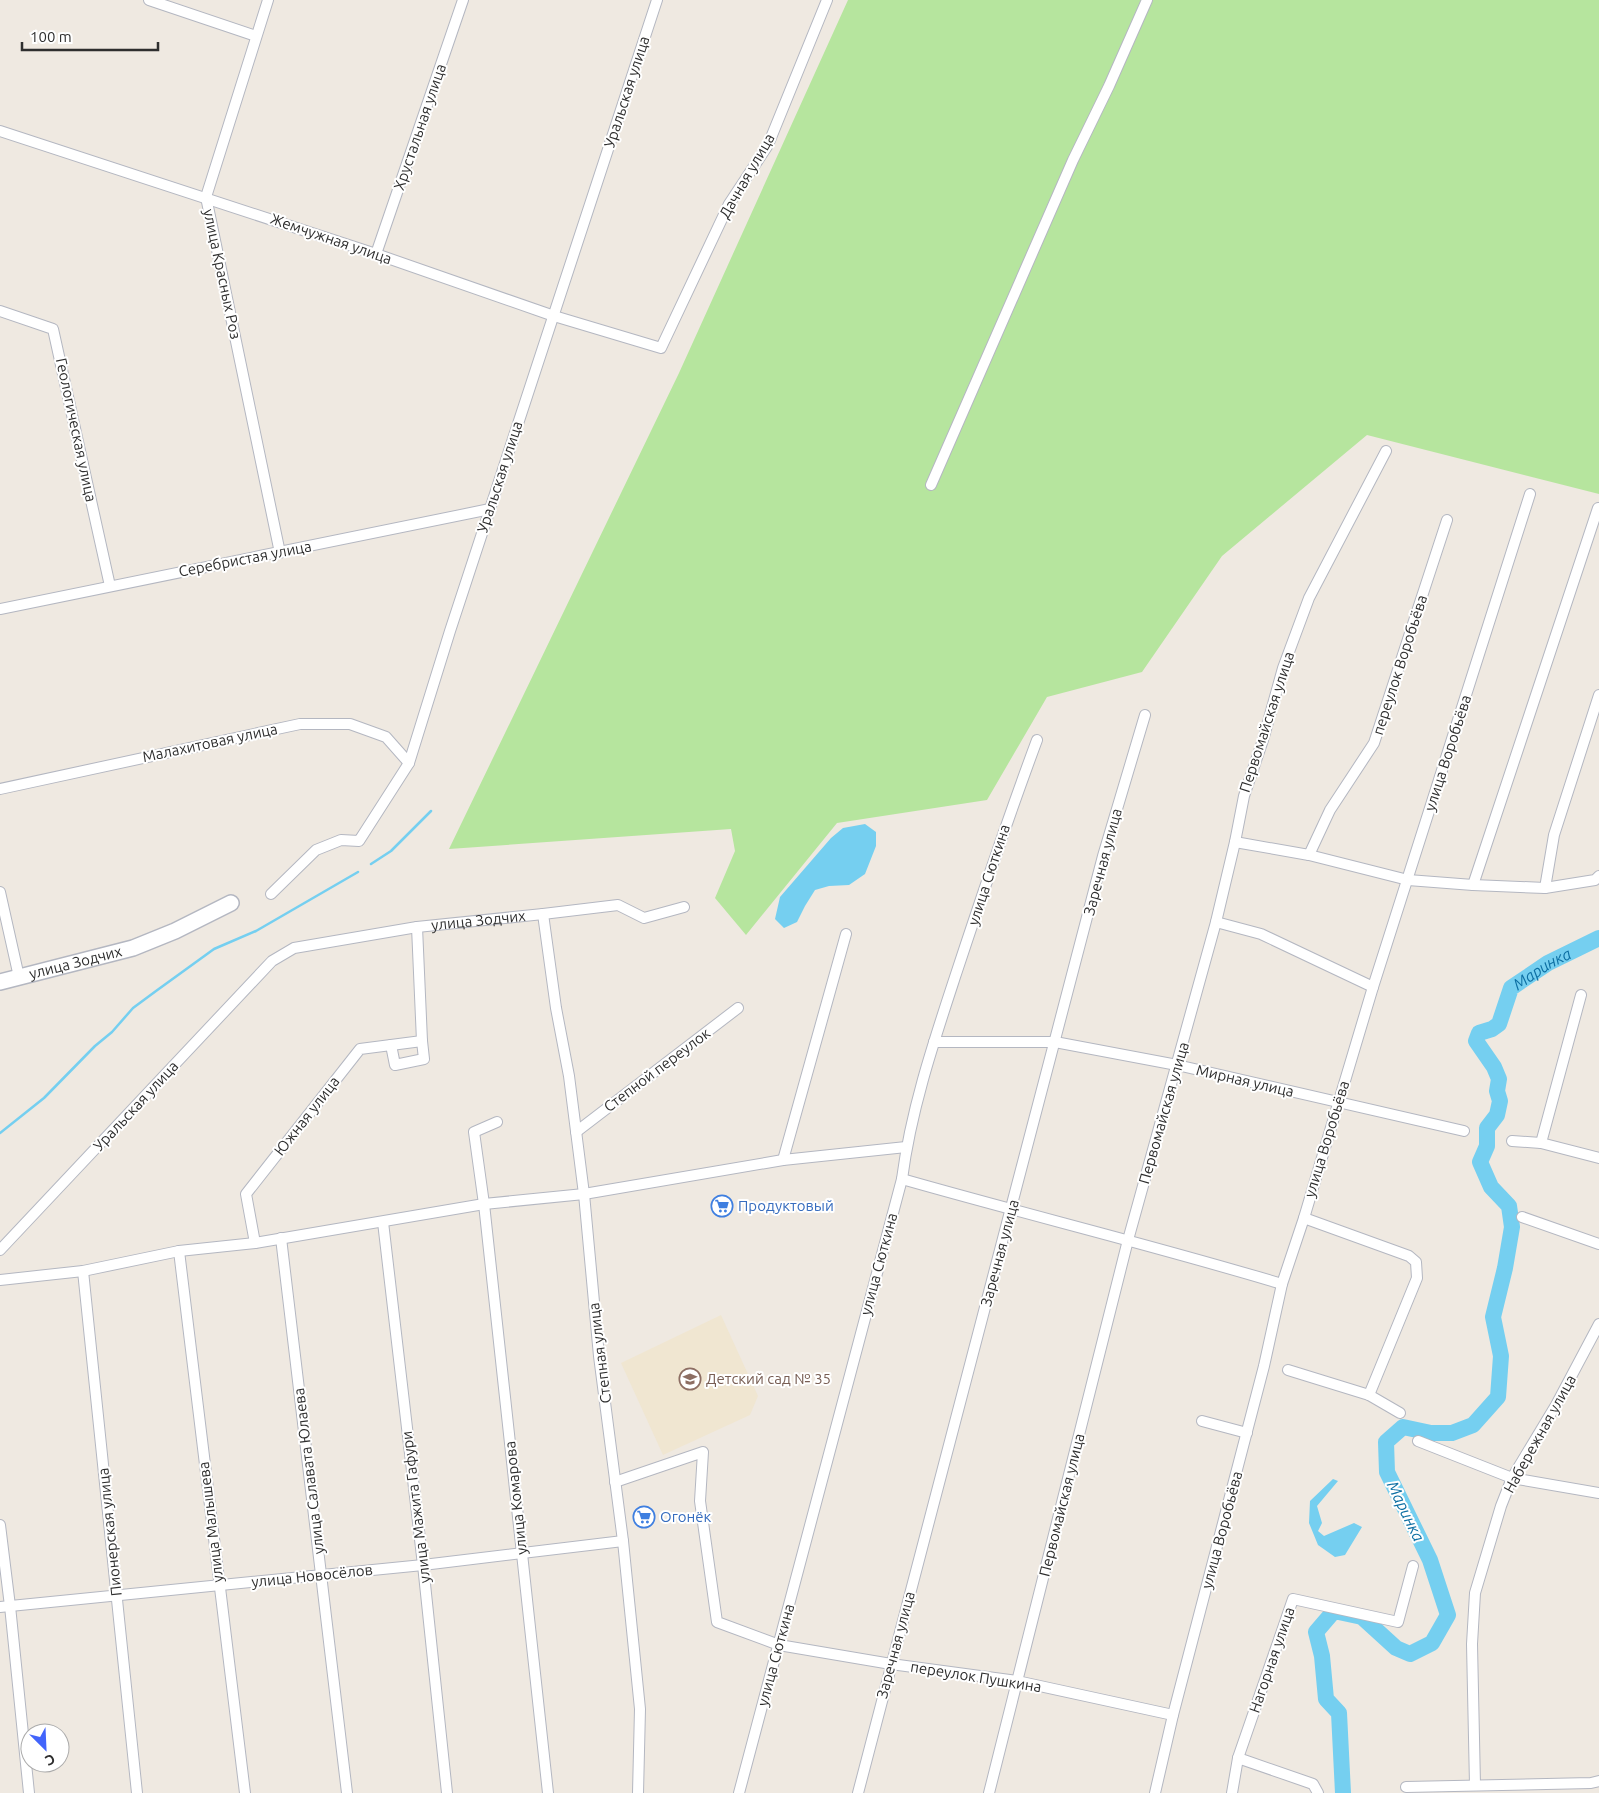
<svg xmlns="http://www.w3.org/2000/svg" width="1599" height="1793" font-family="Ubuntu,sans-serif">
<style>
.education{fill:#f0e6d1}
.green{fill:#b6e59e}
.water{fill:#75cff0}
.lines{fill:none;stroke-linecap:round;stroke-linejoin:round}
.stream{stroke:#75cff0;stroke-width:2.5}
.river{stroke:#75cff0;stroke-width:16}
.street-casing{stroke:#b4b7c1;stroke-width:12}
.secondary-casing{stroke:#b4b7c1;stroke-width:18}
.street{stroke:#fff;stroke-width:10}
.secondary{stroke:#fff;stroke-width:15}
.labels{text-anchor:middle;stroke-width:4;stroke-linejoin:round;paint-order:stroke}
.street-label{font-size:15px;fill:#2e2e2e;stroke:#fff}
.shop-label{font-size:15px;fill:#366cbe;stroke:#fff;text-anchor:start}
.education-label{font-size:15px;fill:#785e54;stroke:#fff;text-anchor:start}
.water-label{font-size:16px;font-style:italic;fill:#0d6fa3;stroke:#fff}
</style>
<rect width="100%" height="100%" fill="#efe9e1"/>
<path class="education" d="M721,1315L758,1396L750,1415L663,1455L621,1363Z"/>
<path class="green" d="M848,0H1599V494L1367,435L1222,556L1142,672L1047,697L987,800L837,823L746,935L715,898L735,851L731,829L449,849L679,373Z"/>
<path class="water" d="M865,824L876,832V846L865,874L849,885L829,886L815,890L805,906L797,922L784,928L775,919L780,897L831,838L843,828Z
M1333,1479L1338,1481L1317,1506L1322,1523L1318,1531L1324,1536L1354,1523L1362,1527L1345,1555L1335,1557L1318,1545L1309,1523L1310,1501Z"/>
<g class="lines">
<path class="stream" d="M371,864L391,851L431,811
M0,1133L44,1098L95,1046L112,1032L133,1008L156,991L214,949L256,931L358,872"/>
<path class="river" id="s1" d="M1343,1793L1339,1713L1326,1699L1322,1656L1316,1632L1334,1611L1362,1617L1396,1648L1410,1654L1432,1643L1448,1615L1430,1560L1387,1472L1386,1442L1403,1427L1431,1433H1452L1473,1425L1498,1397L1501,1356L1493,1317L1505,1268L1512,1227L1509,1206L1491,1187L1480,1162L1487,1146V1128L1497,1115L1500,1101L1497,1091L1499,1079L1494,1067L1476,1041L1479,1033L1492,1029L1499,1024L1511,988L1548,963L1599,938"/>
<g class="street-casing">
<g id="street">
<path d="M149,0L256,36"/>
<path d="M268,0L206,197L280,553"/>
<path d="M0,131L376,254L554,316L661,348L729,204L768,145L827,0"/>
<path d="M376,254L463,0"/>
<path d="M0,311L53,329L110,586"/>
<path d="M931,485L1073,160L1109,86L1147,0"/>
<path d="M0,609L490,509"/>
<path d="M0,789L300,724H350L386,737L409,763"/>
<path d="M1235,842L1309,855L1408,880L1473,885L1545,888L1595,880L1599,876"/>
<path d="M1309,855L1330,810L1374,743L1447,520"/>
<path d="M1473,885L1598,508"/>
<path d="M1545,888L1554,835L1599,695"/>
<path d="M0,892L19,977"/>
<path d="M271,894L316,850L341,840L359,841L409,763L450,631L657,0"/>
<path d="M543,914L556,1008L569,1076L584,1194L599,1356L623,1541L640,1709L638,1793"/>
<path d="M1216,922L1261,934L1373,987"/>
<path d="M934,1042H1055L1177,1065L1464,1131"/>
<path d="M391,1045L395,1065L424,1059L422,1041L417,927"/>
<path d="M497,1122L474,1132L484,1204L548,1793"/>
<path d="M576,1132L738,1008"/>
<path d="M1512,1141L1541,1143L1599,1158"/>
<path d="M1541,1143L1581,995"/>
<path d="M783,1160L846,934"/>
<path d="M902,1179C1028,1215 1156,1246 1282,1284"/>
<path d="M1522,1217L1599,1244"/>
<path d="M1304,1218L1409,1256L1416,1262L1417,1278L1369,1395"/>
<path d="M383,1222L423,1565L447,1793"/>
<path d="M281,1238L347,1793"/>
<path d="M255,1243L246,1194L360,1049L422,1041"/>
<path id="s2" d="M0,1250L272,961L294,948L417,927L543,914L618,905L644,918L684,907"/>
<path d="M179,1251L245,1793"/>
<path d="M83,1271L137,1793"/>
<path d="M0,1280L83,1271L179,1251L255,1243L484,1204L584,1194L783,1160L906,1147"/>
<path d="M1288,1370L1369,1395L1400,1413"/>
<path d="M1202,1421L1247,1433"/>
<path d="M1418,1441L1512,1478L1599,1493"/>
<path d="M615,1482L703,1452L700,1501L717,1622L779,1645L891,1664L1017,1681L1173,1715"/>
<path d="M0,1525L10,1606L29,1793"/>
<path d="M0,1607L423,1565L623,1541"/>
<path d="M1238,1758L1313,1784L1318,1793"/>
<path d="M1475,1785L1472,1644L1475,1593L1501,1506L1512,1478L1556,1405L1599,1324"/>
<path d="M1406,1787L1591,1783L1599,1781"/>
<path d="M739,1793L902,1179C911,1109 934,1041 956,974C982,895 1008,818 1037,740"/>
<path d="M858,1793L1103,856L1145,715"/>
<path d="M989,1793L1128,1240L1216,922L1235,842L1244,796L1263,740L1283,668L1309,598L1386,451"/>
<path d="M1155,1793L1173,1715L1264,1366L1282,1284L1304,1218L1373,987L1530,494"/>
<path d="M1232,1793L1238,1758L1293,1599L1398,1622L1413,1566"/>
</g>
</g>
<g class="secondary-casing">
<g id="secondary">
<path id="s3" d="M0,982L133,948L175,931L231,903"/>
</g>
</g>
<use href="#street" class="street"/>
<use href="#secondary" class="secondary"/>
</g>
<defs>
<g id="supermarket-ring" transform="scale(1.125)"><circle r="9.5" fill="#fff" stroke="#3f7fe0" stroke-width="1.5"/><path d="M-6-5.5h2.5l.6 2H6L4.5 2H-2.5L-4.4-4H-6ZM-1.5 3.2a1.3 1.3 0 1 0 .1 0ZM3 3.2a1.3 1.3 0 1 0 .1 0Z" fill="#3f7fe0"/></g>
<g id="school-ring" transform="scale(1.125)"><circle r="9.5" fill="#fff" stroke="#8d6e63" stroke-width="1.5"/><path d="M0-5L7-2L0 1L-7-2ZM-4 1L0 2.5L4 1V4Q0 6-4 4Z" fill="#8d6e63"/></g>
</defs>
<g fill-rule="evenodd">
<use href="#supermarket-ring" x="722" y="1206"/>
<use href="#school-ring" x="690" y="1379"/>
<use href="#supermarket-ring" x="644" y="1517"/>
</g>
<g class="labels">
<g class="street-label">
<text transform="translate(627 92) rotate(-72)" y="5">Уральская улица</text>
<text transform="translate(420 127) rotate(-71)" y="5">Хрустальная улица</text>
<text transform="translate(747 176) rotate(-60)" y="5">Дачная улица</text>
<text transform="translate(331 239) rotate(19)" y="5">Жемчужная улица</text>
<text transform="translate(222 274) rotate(78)" y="5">улица Красных Роз</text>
<text transform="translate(76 430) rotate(78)" y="5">Геологическая улица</text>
<text transform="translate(500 477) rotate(-72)" y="5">Уральская улица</text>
<text transform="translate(245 559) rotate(-11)" y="5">Серебристая улица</text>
<text transform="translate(1400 665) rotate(-72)" y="5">переулок Воробьёва</text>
<text transform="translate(1267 722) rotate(-72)" y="5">Первомайская улица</text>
<text transform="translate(210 743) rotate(-12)" y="5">Малахитовая улица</text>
<text transform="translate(1448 753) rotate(-72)" y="5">улица Воробьёва</text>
<text transform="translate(1103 862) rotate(-75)" y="5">Заречная улица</text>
<text transform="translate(989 875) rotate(-72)" y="5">улица Сюткина</text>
<text dy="5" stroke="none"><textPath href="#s2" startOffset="609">улица Зодчих</textPath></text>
<text dy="5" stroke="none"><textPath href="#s3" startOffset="78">улица Зодчих</textPath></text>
<text transform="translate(657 1070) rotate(-37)" y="5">Степной переулок</text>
<text transform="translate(1245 1081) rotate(13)" y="5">Мирная улица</text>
<text transform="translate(136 1106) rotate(-47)" y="5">Уральская улица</text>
<text transform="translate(1164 1113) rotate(-74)" y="5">Первомайская улица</text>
<text transform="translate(307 1116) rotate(-52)" y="5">Южная улица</text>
<text transform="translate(1327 1139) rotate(-73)" y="5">улица Воробьёва</text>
<text transform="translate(1000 1253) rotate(-75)" y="5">Заречная улица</text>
<text transform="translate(879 1264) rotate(-75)" y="5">улица Сюткина</text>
<text transform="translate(600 1353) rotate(-97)" y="5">Степная улица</text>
<text transform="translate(1540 1434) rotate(-61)" y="5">Набережная улица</text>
<text transform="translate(309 1471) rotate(-97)" y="5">улица Салавата Юлаева</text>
<text transform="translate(516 1498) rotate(-96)" y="5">улица Комарова</text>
<text transform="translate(1062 1505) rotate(-76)" y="5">Первомайская улица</text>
<text transform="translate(416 1507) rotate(-97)" y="5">улица Мажита Гафури</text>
<text transform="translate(211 1522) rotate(-97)" y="5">улица Малышева</text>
<text transform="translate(1222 1530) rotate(-75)" y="5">улица Воробьёва</text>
<text transform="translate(110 1532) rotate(-96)" y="5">Пионерская улица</text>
<text transform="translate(312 1576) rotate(-6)" y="5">улица Новосёлов</text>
<text transform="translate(896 1645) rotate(-75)" y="5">Заречная улица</text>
<text transform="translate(776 1655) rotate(-75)" y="5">улица Сюткина</text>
<text transform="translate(1272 1660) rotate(-71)" y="5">Нагорная улица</text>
<text transform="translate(976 1677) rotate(9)" y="5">переулок Пушкина</text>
</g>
<g class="shop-label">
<text x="738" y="1211">Продуктовый</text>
<text x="660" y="1522">Огонёк</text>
</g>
<g class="education-label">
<text x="706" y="1384">Детский сад № 35</text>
</g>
<g class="water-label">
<text dy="6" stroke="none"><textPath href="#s1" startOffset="1146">Маринка</textPath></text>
<text transform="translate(1406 1511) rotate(64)" y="6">Маринка</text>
</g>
</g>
<g transform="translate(45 1748) rotate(156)"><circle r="24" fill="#ffffff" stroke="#ababab"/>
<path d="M0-4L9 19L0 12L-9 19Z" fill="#4264fb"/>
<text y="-8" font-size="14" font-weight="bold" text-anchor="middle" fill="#2e2e2e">С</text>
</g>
<path d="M22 42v8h136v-8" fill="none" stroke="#2e2e2e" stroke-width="2.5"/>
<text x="30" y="42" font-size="15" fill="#2e2e2e" stroke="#ffffff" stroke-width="4" paint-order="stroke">100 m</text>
</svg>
